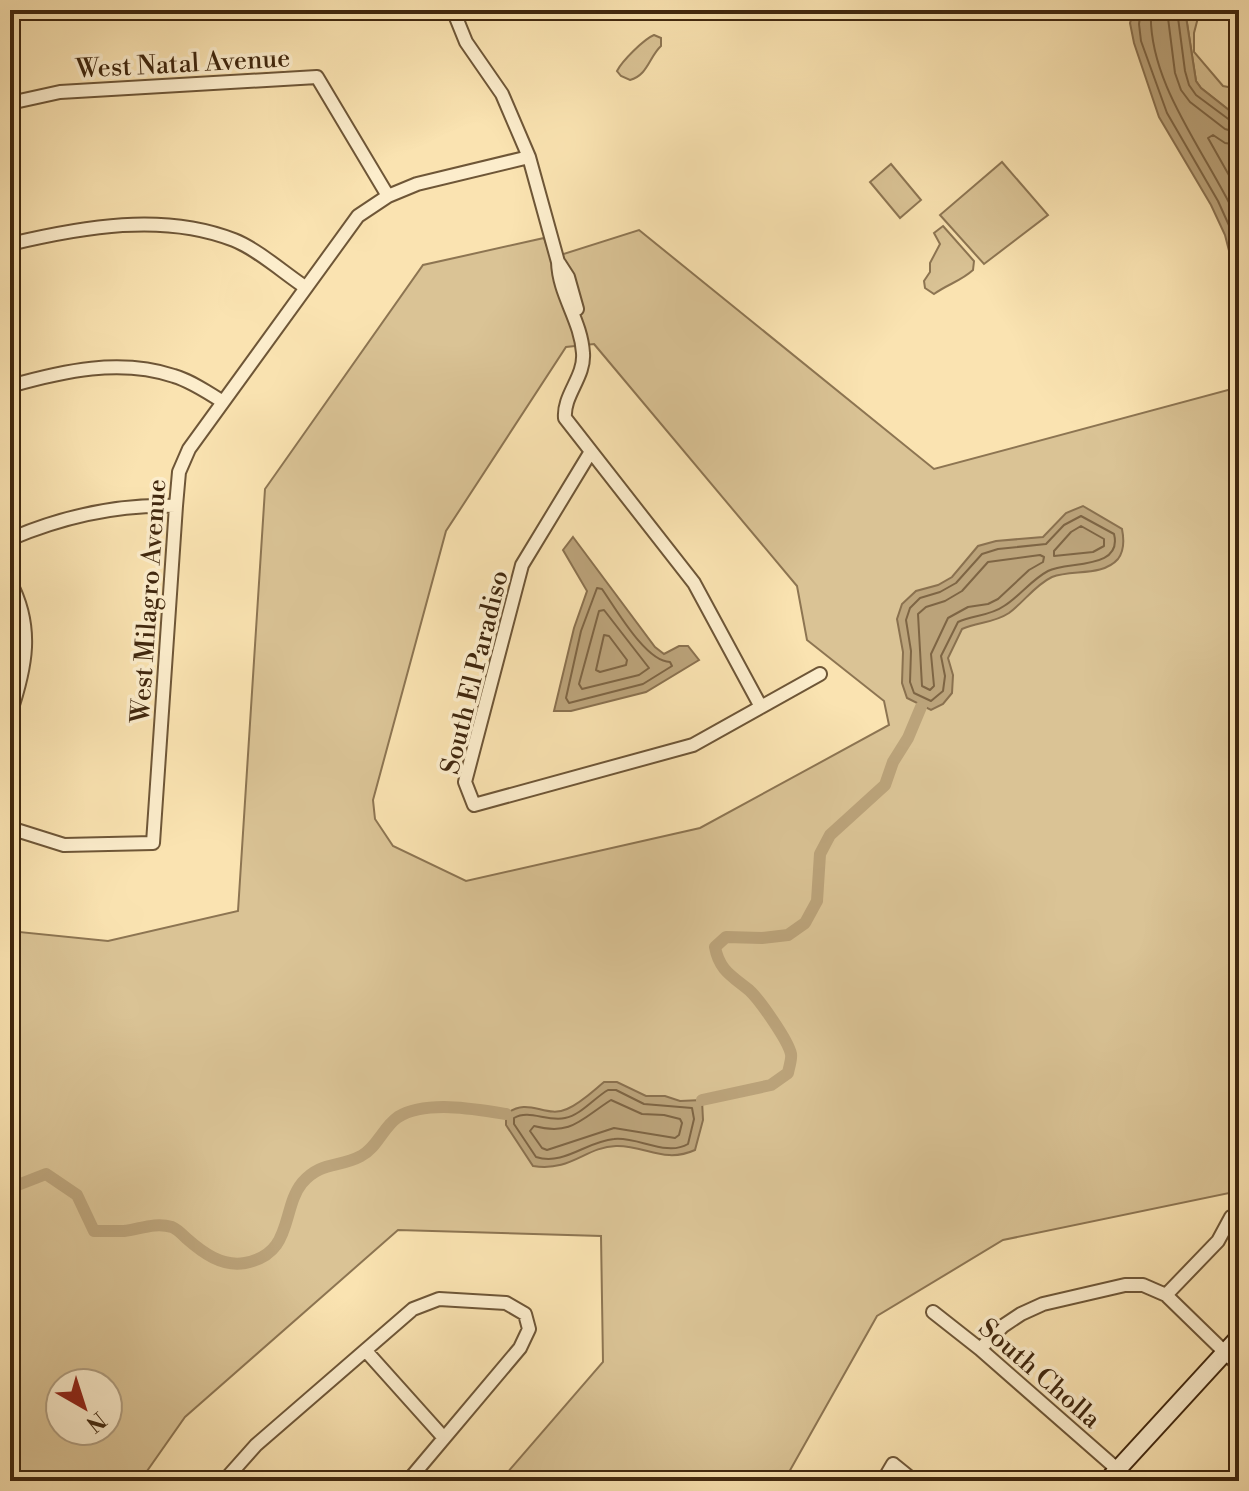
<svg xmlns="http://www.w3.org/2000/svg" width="1249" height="1491" font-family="'Libre Bodoni',serif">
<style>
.green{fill:#dac395;stroke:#8d7552;stroke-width:2;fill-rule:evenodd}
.water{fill:#bba37a;stroke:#8a714f;stroke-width:2}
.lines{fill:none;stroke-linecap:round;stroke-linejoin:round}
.shore{stroke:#7e6544;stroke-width:2}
.canal{stroke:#bba37a;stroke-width:12}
.street-casing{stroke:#6e5637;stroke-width:16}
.secondary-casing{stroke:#40270e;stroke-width:20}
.street{stroke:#fcedcc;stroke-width:12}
.secondary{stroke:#fcedcc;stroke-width:16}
.labels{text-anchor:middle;stroke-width:7;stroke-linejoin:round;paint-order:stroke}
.street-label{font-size:26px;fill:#40270e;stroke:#fcedcc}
</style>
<rect width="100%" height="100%" fill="#fae3b1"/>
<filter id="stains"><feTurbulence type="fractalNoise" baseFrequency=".0025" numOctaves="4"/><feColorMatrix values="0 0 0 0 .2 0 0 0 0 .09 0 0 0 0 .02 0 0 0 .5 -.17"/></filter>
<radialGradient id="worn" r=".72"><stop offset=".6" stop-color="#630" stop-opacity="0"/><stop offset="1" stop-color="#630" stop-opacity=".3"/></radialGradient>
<path class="green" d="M1185,10H1200L1194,33V52L1223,86L1239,89V118L1201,88L1196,81Z
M654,35L661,38V46C649,57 648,75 630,80L621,76L617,71C622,61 644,39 654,35Z
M1002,162L1048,215L984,264L940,215Z
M891,164L921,200L900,218L870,182Z
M943,226L974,261L973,270C961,281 948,284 934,294L925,288L924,281L930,272V263L940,244L934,233Z
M639,230L934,469L1239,387V1191L1003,1240L877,1316L784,1481H500L603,1362L601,1236L398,1230L185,1417L140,1481H10V931L108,941L238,911L265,489L423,265L544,238L551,258ZM594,344L797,586L807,640L884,701L889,725L700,828L466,881L393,846L375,819L373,800L446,531L566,347ZM60,1383H108V1431H60Z"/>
<path class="water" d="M1134,10H1185L1196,81L1201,88L1239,118V290L1225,235L1211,205L1159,117L1134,43L1130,23Z
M1083,506L1122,529C1124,539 1125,550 1118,559C1102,577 1072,569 1052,577C1035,585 1024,602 1009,613C994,623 978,622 962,629L948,658L953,675L952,693L943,704L931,710L907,698L902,683L903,652L897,619L902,604L916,591L938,585L952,577L978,546L996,541L1043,537L1066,513Z
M573,537L655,647L664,654L679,646H688L699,660L646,692L571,711H554L574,628L587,591L563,550Z
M604,1082H617L646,1096H665L680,1101L702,1100L703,1120L695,1150C664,1164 645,1145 616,1146C585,1147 572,1172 533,1166L506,1125V1114C529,1096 545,1119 567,1109C581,1103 593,1091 604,1082Z"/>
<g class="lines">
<path class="shore" d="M1141,10L1139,24L1141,41L1167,113L1218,201L1232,232L1239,258
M1151,10C1147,85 1210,157 1239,223
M1167,10L1175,73L1181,90L1190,102L1225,129L1239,133
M1177,10L1185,71L1189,85L1196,95L1231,121L1239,123
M1239,145L1225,143L1213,135L1208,138L1239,193
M1081,516L1114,534C1123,570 1067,561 1048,571C1031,580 1020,596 1004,606C990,616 973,615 958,622L941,656L945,676L943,691L931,701L914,693L910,682L911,651L906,620L910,608L920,598L940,592L956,583L982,554L998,549L1046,544L1064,525Z
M1081,526L1104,539V546L1093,552L1054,556V551L1071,532Z
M1040,555L1044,557L1043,562L1029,570L998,599L988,604L968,607L948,618L931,654L934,686L930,690L922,686L918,614L926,607L945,601L962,591L988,562Z
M597,588L602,589C616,609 646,662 670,662L672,666L643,684L569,703L566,698L581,631Z
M604,610L649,668L639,675L582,689L579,684L599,611Z
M604,635L609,636L627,660L626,665L600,672L596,670Z
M608,1090H616L644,1104L692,1108L694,1119L688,1144C666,1157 637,1136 614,1139C587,1141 564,1166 536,1157L514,1124V1118C529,1109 547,1122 565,1118C581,1115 594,1098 608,1090Z
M611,1100L642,1114L664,1115L680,1119L682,1123L679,1135L675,1138L614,1128L547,1150L542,1148L530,1131L534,1126C572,1136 581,1119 611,1100Z"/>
<path class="canal" d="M702,1100L771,1085L788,1073C789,1067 792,1059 791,1054C788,1040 759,999 749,990C732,976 719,970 715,947L726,937L762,938L788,935L805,923L817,901L820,854L830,835L885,785L893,762L908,738L921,707
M10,1188L46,1174L77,1195L94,1231C104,1231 114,1231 124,1231C140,1229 155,1222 172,1227C177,1229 182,1234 186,1238C203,1253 222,1267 245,1263C294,1254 281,1209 302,1183C321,1161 339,1168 361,1156C377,1148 383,1127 398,1117C426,1100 476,1109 506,1114"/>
<g class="street-casing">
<path id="street" d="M453,10L466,42L502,94L529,157L558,262C559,295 581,320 583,353C585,377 563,395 565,418L694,583L761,707L693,745L474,805L465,782L522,565L590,453
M10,103L60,92L317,77L388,196
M10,244C82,227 163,212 234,240C257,249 284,273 305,287
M559,263L568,277L577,309
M10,386C63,371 120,358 174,376C191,381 209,393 223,402
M10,539C64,516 117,504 176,506
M10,582C34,627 26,667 10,714
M761,707L820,674
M10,828L64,845L153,843L176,506L179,472L189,449L358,216L388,196L417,184L529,157
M1166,1295L1218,1241L1231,1217
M933,1312L980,1349L1117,1469
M980,1349L1003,1326L1021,1314L1043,1304L1125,1285H1143L1166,1295L1239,1366
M366,1351L444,1438
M224,1481L256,1445L413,1309L439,1299L506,1303L525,1314L529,1329L520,1348L408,1481
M883,1481L893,1464L914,1481"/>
</g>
<g class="secondary-casing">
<path id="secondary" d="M1107,1481L1239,1337"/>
</g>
<use href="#street" class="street"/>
<use href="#secondary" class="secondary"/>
</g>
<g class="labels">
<g class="street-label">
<text transform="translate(183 63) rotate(-3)" y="9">West Natal Avenue</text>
<text transform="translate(148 601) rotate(-86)" y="9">West Milagro Avenue</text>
<text transform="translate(474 672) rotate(-76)" y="9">South El Paradiso</text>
<text transform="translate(1040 1373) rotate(41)" y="9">South Cholla</text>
</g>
</g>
<rect width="1249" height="1491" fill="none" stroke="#fae3b1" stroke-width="40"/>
<rect x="12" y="12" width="1225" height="1467" fill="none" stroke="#40270e" stroke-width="4"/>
<rect x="20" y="20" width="1209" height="1451" fill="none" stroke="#40270e" stroke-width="2"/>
<g transform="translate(84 1407) rotate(141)"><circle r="38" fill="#fcedcc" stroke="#b19e80" stroke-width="2"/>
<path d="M0-6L14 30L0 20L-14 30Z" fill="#8f2418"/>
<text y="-12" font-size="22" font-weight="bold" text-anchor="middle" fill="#40270e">N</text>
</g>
<rect width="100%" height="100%" filter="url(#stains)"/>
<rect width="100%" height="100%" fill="url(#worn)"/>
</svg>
